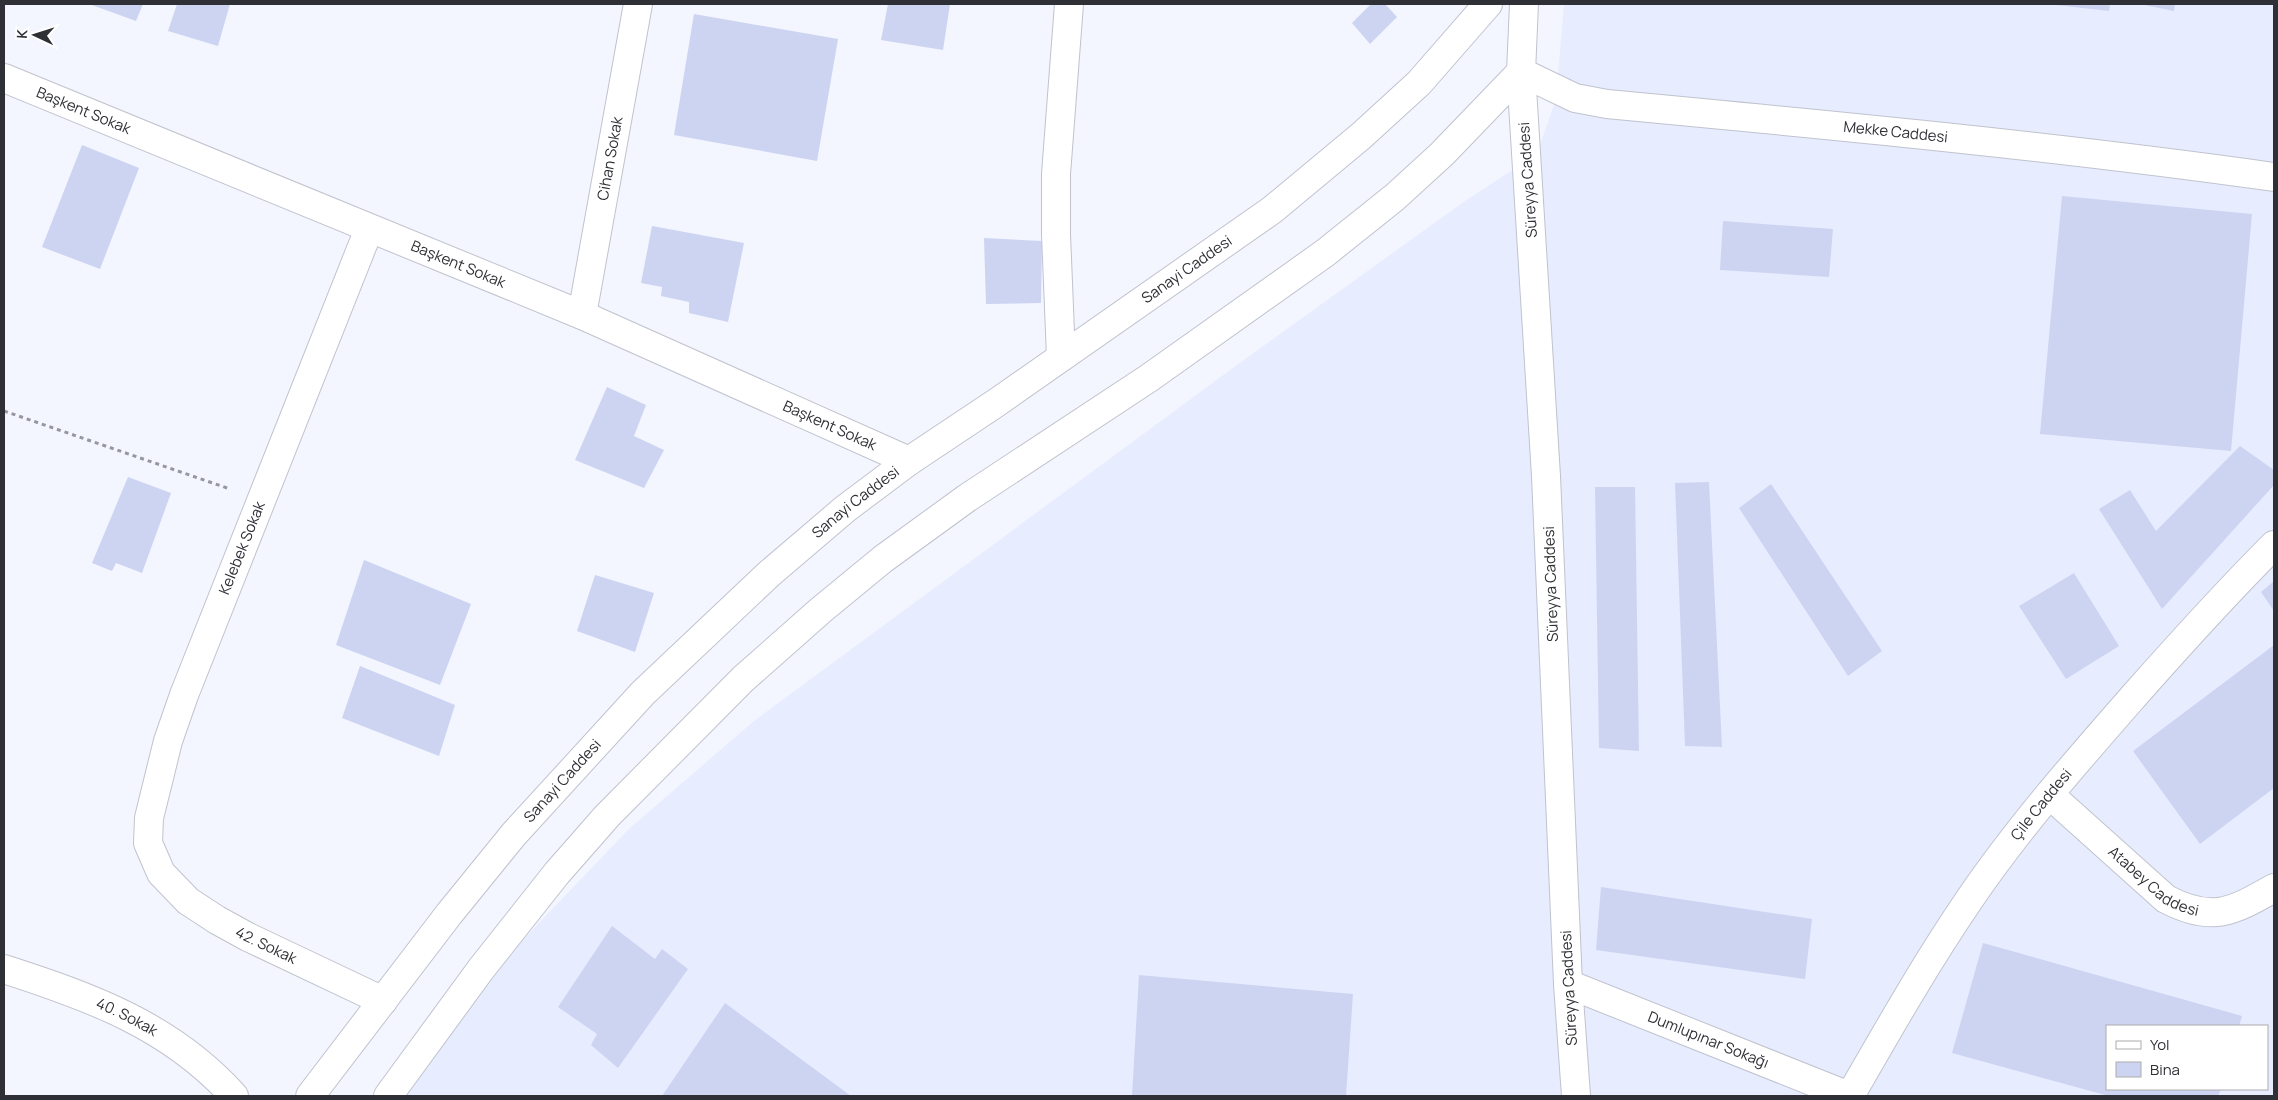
<svg xmlns="http://www.w3.org/2000/svg" width="2278" height="1100" font-family="Manrope,sans-serif">
<style>
.built{fill:#e7ecff;fill-rule:evenodd}
.building{fill:#cdd4f2}
.lines{fill:none;stroke-linecap:round;stroke-linejoin:round}
.minor-casing{stroke:#c0c3ce;stroke-width:30}
.tertiary-casing{stroke:#c0c3ce;stroke-width:30}
.secondary-casing{stroke:#c0c3ce;stroke-width:30}
.path{stroke:#95969e;stroke-width:3;stroke-dasharray:4 4;stroke-linecap:butt}
.minor{stroke:#fff;stroke-width:28}
.tertiary{stroke:#fff;stroke-width:28}
.secondary{stroke:#fff;stroke-width:28}
.labels{text-anchor:middle;stroke-width:4;stroke-linejoin:round;paint-order:stroke}
.street-label{font-size:15px;fill:#2f3035;stroke:#fff}
</style>
<rect width="100%" height="100%" fill="#f3f5ff"/>
<path class="built" d="M1564,4H2274V1096H403L434,1052L515,948L630,828L754,721L1241,362L1465,201L1537,154L1556,99ZM2107,1026H2267V1089H2107Z"/>
<path class="building" d="M89,4H143L136,21Z
M177,4H230L218,46L168,31Z
M888,4H950L943,50L881,40Z
M1371,4H1385L1397,17L1370,44L1352,23Z
M2047,4H2110L2109,11Z
M2139,4H2175L2174,11Z
M694,14L838,39L817,161L674,135Z
M82,145L139,168L100,269L42,247Z
M2062,196L2252,214L2231,451L2040,434Z
M1723,221L1833,229L1829,277L1720,270Z
M652,226L744,243L728,322L689,313V302L661,296L662,287L641,283Z
M984,238L1042,241L1041,303L986,304Z
M607,387L646,405L634,436L664,450L644,488L575,460Z
M2240,446L2274,470V485L2162,609L2099,509L2130,490L2156,531Z
M128,477L171,493L142,573L116,563L112,571L92,563Z
M1709,482L1722,747L1685,746L1675,483Z
M1771,484L1882,651L1848,676L1739,508Z
M1595,487H1635L1639,751L1599,748Z
M364,560L471,604L440,685L336,645Z
M2074,573L2119,646L2066,679L2019,606Z
M595,575L654,593L635,652L577,631Z
M2274,581V611L2261,592Z
M2274,645V788L2200,844L2133,751Z
M360,666L455,705L439,756L342,718Z
M1601,887L1812,919L1805,979L1596,950Z
M612,926L655,959L662,949L688,969L618,1068L591,1045L597,1034L558,1007Z
M1983,943L2242,1016L2239,1026H2107V1089H2221L2218,1096H2109L1952,1053Z
M1139,975L1353,994L1346,1096H1132Z
M725,1003L790,1051L851,1096H662Z"/>
<g class="lines">
<g class="minor-casing">
<g id="minor">
<path id="s1" d="M4,78L582,315L909,461"/>
<path id="s2" d="M369,229L184,695L168,741L149,818L148,843L161,873L188,901L217,920L248,937L383,1001"/>
<path id="s3" d="M582,315L638,4"/>
<path d="M1061,357L1056,234V174L1069,4"/>
<path id="s4" d="M4,969C91,997 171,1026 234,1096"/>
<path id="s5" d="M1568,984L1849,1096"/>
</g>
</g>
<g class="tertiary-casing">
<g id="tertiary">
<path id="s6" d="M2050,795L2166,899C2212,923 2232,912 2274,888"/>
<path id="s7" d="M1576,1096L1568,984L1546,476L1521,72L1575,98L1607,104C1830,125 2053,146 2274,177"/>
<path id="s8" d="M1850,1096C1888,1030 1926,963 1969,900C2018,828 2076,762 2133,697C2179,645 2225,594 2274,545"/>
</g>
</g>
<g class="secondary-casing">
<g id="secondary">
<path id="s9" d="M310,1096L449,914L514,834L643,693L770,573L845,509L909,461L996,403L1272,210L1361,136L1419,83L1488,4"/>
<path d="M388,1096L481,969L557,873L607,816L743,679L821,610L883,559L967,498L1149,378L1325,253L1395,197L1442,154L1521,72L1524,4"/>
</g>
</g>
<path class="path" d="M4,411L230,489"/>
<use href="#minor" class="minor"/>
<use href="#tertiary" class="tertiary"/>
<use href="#secondary" class="secondary"/>
</g>
<g class="labels">
<g class="street-label">
<text dy="5" stroke="none"><textPath href="#s1" startOffset="86">Başkent Sokak</textPath></text>
<text dy="5" stroke="none"><textPath href="#s7" startOffset="1408">Mekke Caddesi</textPath></text>
<text dy="5" stroke="none"><textPath href="#s3" startOffset="159">Cihan Sokak</textPath></text>
<text transform="translate(1528 180) rotate(-94)" y="5">Süreyya Caddesi</text>
<text dy="5" stroke="none"><textPath href="#s1" startOffset="491">Başkent Sokak</textPath></text>
<text dy="5" stroke="none"><textPath href="#s9" startOffset="1214">Sanayi Caddesi</textPath></text>
<text dy="5" stroke="none"><textPath href="#s1" startOffset="896">Başkent Sokak</textPath></text>
<text dy="5" stroke="none"><textPath href="#s9" startOffset="809">Sanayi Caddesi</textPath></text>
<text transform="translate(242 548) rotate(-68)" y="5">Kelebek Sokak</text>
<text transform="translate(1551 584) rotate(-92)" y="5">Süreyya Caddesi</text>
<text dy="5" stroke="none"><textPath href="#s9" startOffset="404">Sanayi Caddesi</textPath></text>
<text dy="5" stroke="none"><textPath href="#s8" startOffset="349">Çile Caddesi</textPath></text>
<text dy="5" stroke="none"><textPath href="#s6" startOffset="136">Atabey Caddesi</textPath></text>
<text dy="5" stroke="none"><textPath href="#s2" startOffset="816">42. Sokak</textPath></text>
<text transform="translate(1569 988) rotate(-93)" y="5">Süreyya Caddesi</text>
<text dy="5" stroke="none"><textPath href="#s4" startOffset="132">40. Sokak</textPath></text>
<text dy="5" stroke="none"><textPath href="#s5" startOffset="151">Dumlupınar Sokağı</textPath></text>
</g>
</g>
<rect width="2278" height="1100" fill="none" stroke="#2f3035" stroke-width="10"/>
<rect x="2106" y="1025" width="162" height="65" fill="#ffffff" stroke="#acacae"/>
<rect x="2116" y="1041" width="25" height="8" fill="#ffffff" stroke="#acacae"/>
<text x="2150" y="1050" font-size="15" fill="#2f3035">Yol</text>
<rect x="2116" y="1062" width="25" height="15" fill="#cdd4f2" stroke="#acacae"/>
<text x="2150" y="1075" font-size="15" fill="#2f3035">Bina</text>
<g transform="translate(35 35) rotate(274)" stroke="#ffffff" stroke-width="4" paint-order="stroke">
<path d="M0-4L9 19L0 12L-9 19Z" fill="#2f3035"/>
<text y="-8" font-size="14" font-weight="bold" text-anchor="middle" fill="#2f3035">K</text>
</g>
</svg>
